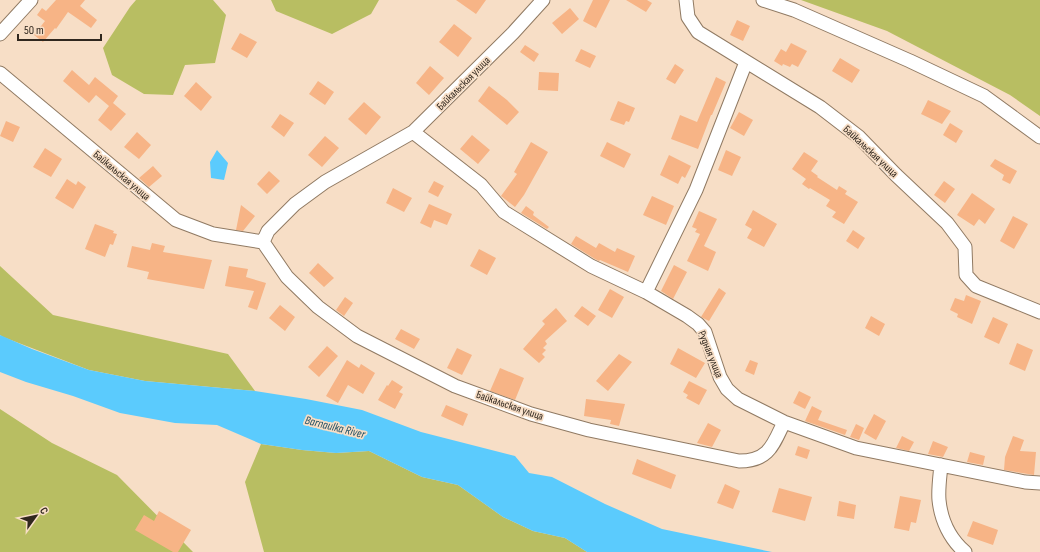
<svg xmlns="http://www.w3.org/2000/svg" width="1040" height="552" font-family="'Sofia Sans Condensed',sans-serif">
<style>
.green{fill:#b8be62}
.water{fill:#5bcbfd}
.building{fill:#f7b486}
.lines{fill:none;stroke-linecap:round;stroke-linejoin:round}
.minor-casing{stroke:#907a63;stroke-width:15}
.minor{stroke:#fff;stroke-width:13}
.labels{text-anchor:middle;stroke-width:3.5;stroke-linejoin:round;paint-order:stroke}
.street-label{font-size:11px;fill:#30271e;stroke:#f7dec6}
.water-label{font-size:12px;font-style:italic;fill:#235166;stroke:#f7dec6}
</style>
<rect width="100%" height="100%" fill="#f7dec6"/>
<path class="green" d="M136,0H213L226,15L215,63L185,65L173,95L144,94L112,75L103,48L130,7Z
M271,0H379L371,14L332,34L276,11Z
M801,0H1040V116L1010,95L887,31Z
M0,266L53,315L228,354L255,391L145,381L89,370L3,337L0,335Z
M0,409L52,443L117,475L193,552H0Z
M261,444L302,450L336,453L369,451L422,477L458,485L503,517L533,531L565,538L587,552H264L245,482Z"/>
<path class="water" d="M217,150L228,163L224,180L211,178L210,162Z
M0,335L32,349L89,370L145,381L255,391L306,399L362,410L421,432L515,456L529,473L552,477L605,504L662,529L772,552H587L565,538L533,531L503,517L458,485L422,477L369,451L336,453L302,450L261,444L217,425L175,423L120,413L73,396L26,382L0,372Z"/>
<path class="building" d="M56,0H85L80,6L97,20L91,28L68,12L56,29L55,28L43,42L34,35L45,21L37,15L42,8L46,11Z
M456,0H486L476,14Z
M593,0H610L596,28L583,21Z
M626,0H647L652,3L646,12Z
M570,8L579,19L562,34L552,23Z
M737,20L750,26L743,41L730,35Z
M454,24L472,38L458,57L439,42Z
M240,33L257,42L247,58L231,49Z
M791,43L807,51L798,67L792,64L790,67L783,64L782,66L774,61L781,49L786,52Z
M525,45L539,54L534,62L520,52Z
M581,49L596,56L590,68L575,61Z
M840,58L860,70L852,83L832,71Z
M675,64L684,70L675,84L666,79Z
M430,66L444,78L429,95L416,83Z
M72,70L89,85L95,77L118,96L113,103L126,114L111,131L98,120L109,106L96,95L89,103L63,81Z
M539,72L559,73L558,91L538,90Z
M716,77L726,82L712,115H711L698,149L671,139L680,115L697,122Z
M318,81L334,92L325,105L309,94Z
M196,82L212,97L201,111L184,96Z
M489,86L507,100L519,112L507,125L478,101Z
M928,100L951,111L942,124L921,114Z
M618,101L635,108L629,122L626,121L624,125L610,120Z
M364,102L381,117L366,135L348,119Z
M739,112L753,120L744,136L730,128Z
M280,114L294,123L284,137L271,127Z
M6,121L20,127L13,142L0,136Z
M950,123L963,131L956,143L943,135Z
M137,132L151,145L139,159L124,147Z
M472,135L490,150L478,164L460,149Z
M325,136L339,148L322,167L308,155Z
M531,142L548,152L524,195L515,207L501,196L517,174L514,172Z
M607,142L631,154L624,168L600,156Z
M45,148L62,159L51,177L33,167Z
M726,150L741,157L732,176L718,170Z
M804,152L818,161L811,171L818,176L817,177L837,190L839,186L847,191L845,194L858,202L844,224L832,217L836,212L826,206L830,200L810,188L809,189L802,184L806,179L792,169Z
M669,155L691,166L685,178L682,176L678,184L660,175Z
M995,159L1017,171L1010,184L1002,180L1004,175L990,166Z
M153,166L162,176L149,187L139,178Z
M269,171L280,181L267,194L257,184Z
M67,179L76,185L78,181L86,187L73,209L55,198Z
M434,181L444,186L438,197L428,192Z
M944,181L955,189L945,203L934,195Z
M393,188L412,198L404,212L386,203Z
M972,193L995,209L985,224L979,219L974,226L957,215Z
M652,196L674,206L666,225L643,215Z
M429,204L452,214L447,225L434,220L431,228L420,223Z
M241,205L255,216L243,231L236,230Z
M526,206L534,212L533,215L549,227L547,229L521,213Z
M753,210L777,224L764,247L747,238L752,229L745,225Z
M699,211L717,219L704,246L716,252L708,271L687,261L700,234L695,232L697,229L692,227Z
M1013,216L1028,224L1014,249L1000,241Z
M95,224L114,231L113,233L117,234L113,245L110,244L105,257L85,249Z
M853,230L865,238L858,249L846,241Z
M576,236L596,248L599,243L615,252L617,248L635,256L628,272L600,260L599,261L595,259L571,244Z
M152,243L165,246L163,252L212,260L204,289L147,279L149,272L127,267L132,246L150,250Z
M479,249L496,258L487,275L470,266Z
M318,263L334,278L324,287L309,273Z
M674,265L687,272L673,299L661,291Z
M229,266L248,269L246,277L266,283L257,310L248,307L254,291L225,286Z
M719,288L726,293L709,321L701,317Z
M610,289L624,297L612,318L598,310Z
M966,295L981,301L972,324L957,317L958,314L950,310L955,298L964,301Z
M345,297L353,303L344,316L336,310Z
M280,305L295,317L285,331L269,318Z
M582,306L596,316L588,326L574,316Z
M556,308L567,321L545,341L547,344L543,348L546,350L542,354L545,357L539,363L523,349L545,324L542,321Z
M871,316L885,324L879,336L865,328Z
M993,317L1008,324L999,344L984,337Z
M401,329L420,339L414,349L395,339Z
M1017,343L1033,350L1025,371L1009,364Z
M327,346L338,356L319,377L308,367Z
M457,348L472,355L462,375L447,368Z
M678,348L705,363L696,378L670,364Z
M619,354L632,362L608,391L596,381Z
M347,360L359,368L361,364L375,373L363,394L348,385L338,403L326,396Z
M750,360L758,363L754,375L745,371Z
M500,368L524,378L515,400L490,391Z
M392,380L403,387L399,392L403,394L395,409L378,400L387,385L388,386Z
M689,381L707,390L699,405L686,398L688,395L683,392Z
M799,391L811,397L805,409L793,403Z
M586,399L625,404L619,426L610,424L611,420L584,416Z
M446,405L468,414L463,426L441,416Z
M812,406L822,411L818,420L847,430L845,435L805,421Z
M874,414L886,421L876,440L864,433Z
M708,423L721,430L712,447L697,443Z
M856,424L864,428L859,440L850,437Z
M902,436L914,442L909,451L896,448Z
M1013,436L1024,440L1020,451L1036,452L1034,475L1004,470L1005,457Z
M933,441L948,447L943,457L928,454Z
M798,446L810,450L807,459L795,455Z
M970,452L985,456L983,465L967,462Z
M637,459L676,475L671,489L632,474Z
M725,484L740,491L733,509L717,503Z
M779,488L812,497L805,521L772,512Z
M900,496L921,500L916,523L911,522L909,531L894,528Z
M839,501L856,505L854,519L837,516Z
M159,511L191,530L178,552H173L135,530L144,515L154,521Z
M973,521L998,530L993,545L967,536Z"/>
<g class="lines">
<g class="minor-casing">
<path id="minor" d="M543,0L513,33L413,132L325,182L295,204L268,231L263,242L287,277L318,307L357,336L455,386L531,414L589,430L739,461C769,461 773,445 784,422
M686,0L688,17L698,32L820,107L859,137L896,175L947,223L965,247L966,275L976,286L1040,312
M763,0L794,10L910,61L984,96L1040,137
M0,34L31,0
M0,73L176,220L213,234L263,242
M413,132L481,185L504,212L591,266L646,292L687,316L698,324L705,332L720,377L727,389L738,399L784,422L856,448L1025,482L1040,483
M646,292L696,190L746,62
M941,465C940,476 938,489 939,500C941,520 950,539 965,552"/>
</g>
<use href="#minor" class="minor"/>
</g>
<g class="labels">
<g class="street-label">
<text transform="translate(463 83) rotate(-45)" y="4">Байкальская улица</text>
<text transform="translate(871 151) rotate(43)" y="4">Байкальская улица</text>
<text transform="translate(122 175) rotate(40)" y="4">Байкальская улица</text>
<text transform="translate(711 354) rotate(68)" y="4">Рудная улица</text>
<text transform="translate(510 405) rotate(19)" y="4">Байкальская улица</text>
</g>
<g class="water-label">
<text transform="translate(335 427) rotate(14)" y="4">Barnaulka River</text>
</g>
</g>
<g transform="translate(36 516) rotate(57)" stroke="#f7dec6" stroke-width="3" paint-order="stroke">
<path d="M0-3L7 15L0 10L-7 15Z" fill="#30271e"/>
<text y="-6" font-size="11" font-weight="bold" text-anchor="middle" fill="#30271e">С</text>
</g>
<path d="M18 34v6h83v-6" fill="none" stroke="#30271e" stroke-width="2"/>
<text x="24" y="34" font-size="12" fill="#30271e" stroke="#f7dec6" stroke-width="3" paint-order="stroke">50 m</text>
</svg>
